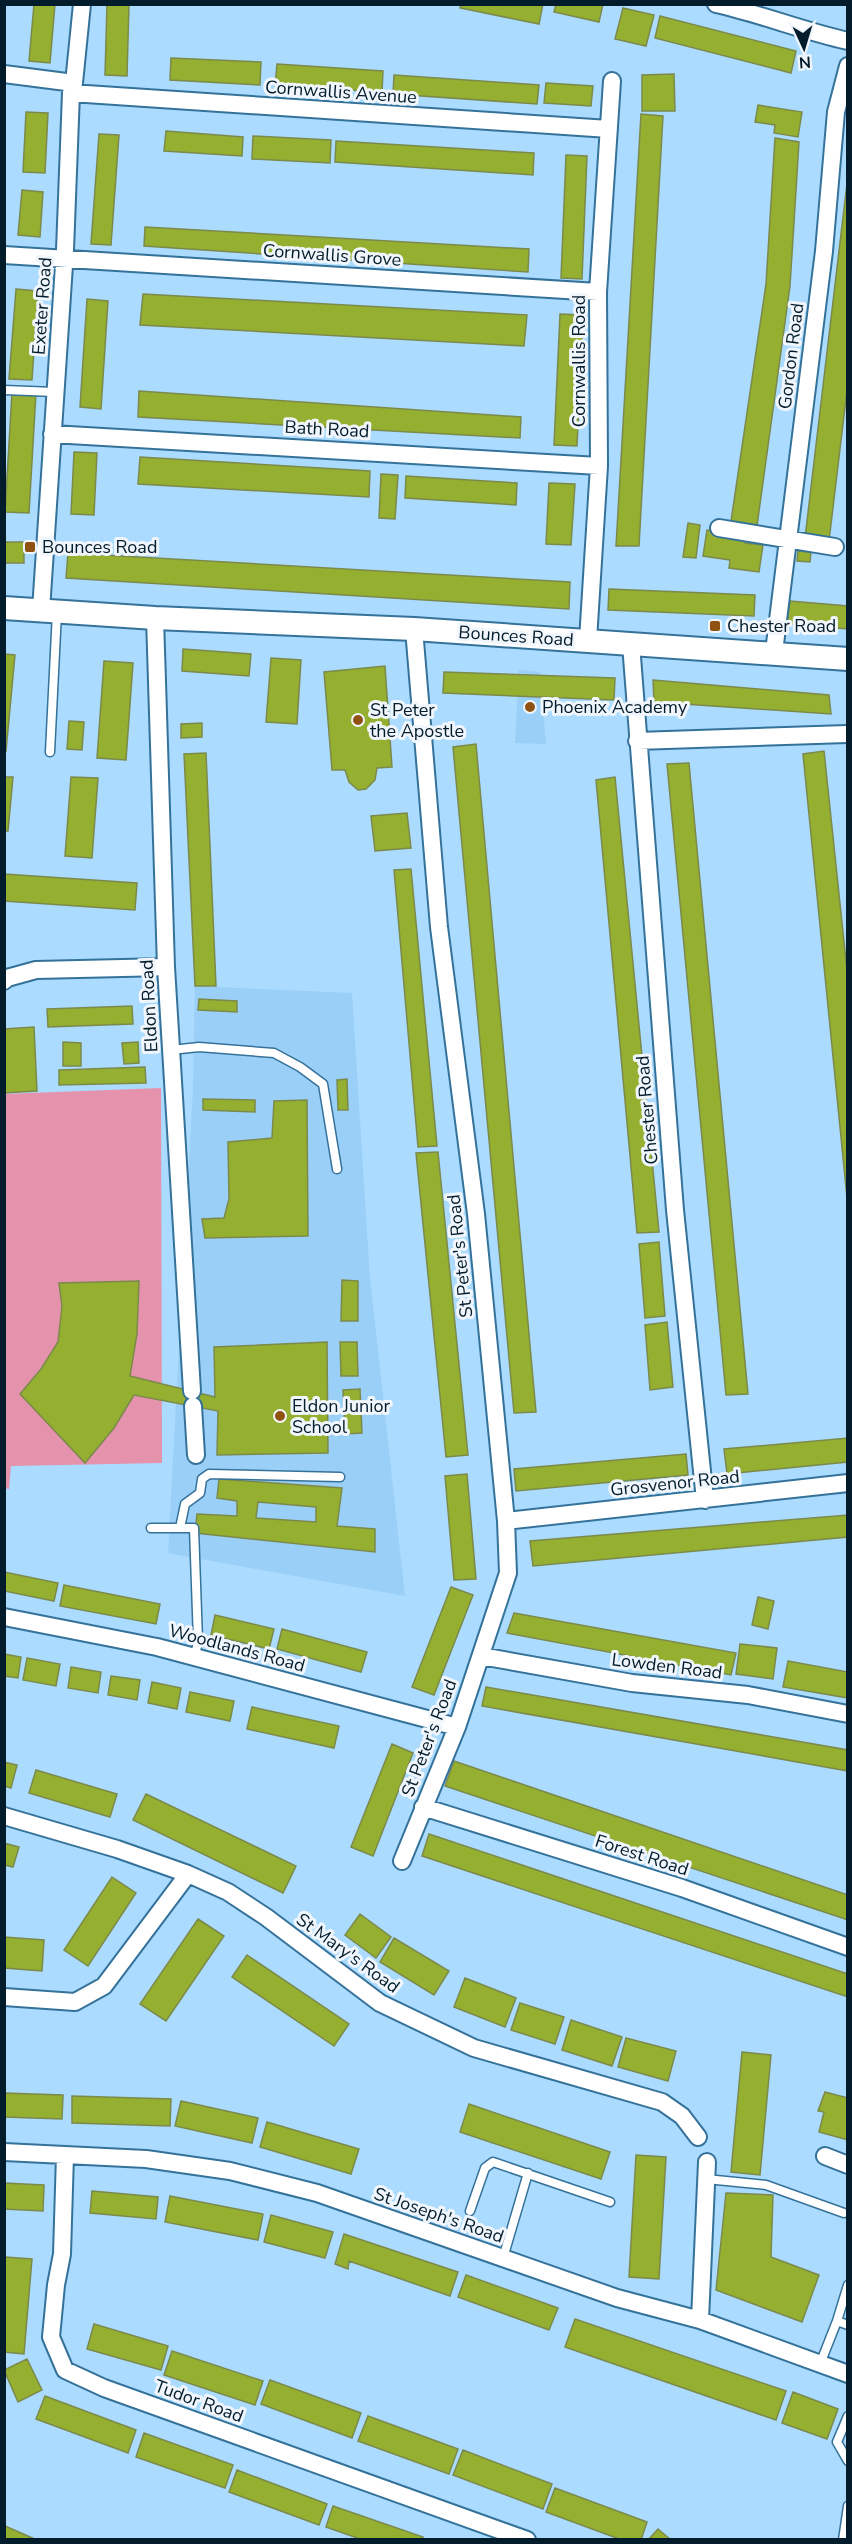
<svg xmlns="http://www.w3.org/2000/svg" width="852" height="2544" font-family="'Nunito Sans',sans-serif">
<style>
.built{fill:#9acff7}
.green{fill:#e593ac}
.building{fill:#95af31;stroke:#7b8a4b;stroke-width:1.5;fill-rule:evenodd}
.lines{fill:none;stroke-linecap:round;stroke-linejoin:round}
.lane-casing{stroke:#35729a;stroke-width:11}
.street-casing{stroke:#35729a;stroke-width:20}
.secondary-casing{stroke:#35729a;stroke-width:26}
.lane{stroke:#fff;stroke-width:8}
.street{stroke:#fff;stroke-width:16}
.secondary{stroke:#fff;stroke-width:22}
.poi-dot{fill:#8f5213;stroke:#f0f6fb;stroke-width:2}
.labels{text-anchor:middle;stroke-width:6;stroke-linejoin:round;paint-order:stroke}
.street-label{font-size:18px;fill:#031c2c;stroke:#f0f6fb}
.poi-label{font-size:18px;fill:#031c2c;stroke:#f0f6fb;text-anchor:start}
</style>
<rect width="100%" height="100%" fill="#abdbff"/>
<path class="built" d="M519,670L540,672L546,744L515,743Z
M195,986L352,993L370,1279L405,1596L168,1553L193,1088Z"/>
<path class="green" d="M161,1088L162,1463L11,1466L9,1489L5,1488L4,1094Z"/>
<path class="building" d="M34,4H55L50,63L29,61Z
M107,4H129L127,76L105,75Z
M461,4H543L539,24L460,8Z
M556,4H603L599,22L554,12Z
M623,8L654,15L646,46L615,39Z
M660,16L796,51L791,73L655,38Z
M171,58L261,62L260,85L170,80Z
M277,64L383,71L382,92L275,86Z
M674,74L675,111H642V75Z
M394,75L539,85L537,104L393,94Z
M546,83L593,86L591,106L544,103Z
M758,105L802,112L798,137L774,133L775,125L755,122Z
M26,112L48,113L45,173L23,172Z
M641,114L663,116L639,546H616Z
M166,131L243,137L242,156L164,151Z
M99,134L119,135L111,245L91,244Z
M253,136L331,140L330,163L252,159Z
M775,138L799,142L790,286L756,533L730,528L766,284Z
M336,141L534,153L533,175L335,162Z
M566,155L587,156L582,279L561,278Z
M848,175V382L829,541L805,538Z
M22,190L43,192L40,237L18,235Z
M145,227L529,249L528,272L144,246Z
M16,289L38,291L32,380L9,379Z
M143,294L527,315L524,346L140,325Z
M87,299L108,301L101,409L80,407Z
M560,314L583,315L577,446L554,445Z
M139,391L521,417L520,438L138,417Z
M12,392L36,393L29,513L5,512Z
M74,452L97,453L94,515L71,514Z
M140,457L370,471L369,497L138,484Z
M381,474L398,475L395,519L379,518Z
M406,476L517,483L516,505L405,498Z
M549,483L575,484L571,545L546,544Z
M688,523L700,525L696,558L683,557Z
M707,530L746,535L745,543L763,545L759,572L729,568L730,560L703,556Z
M4,542H24V563H4Z
M798,551L811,552L810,562L797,561Z
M68,553L570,582L569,609L66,578Z
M609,589L755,595L754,616L608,610Z
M790,601L848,606V629L787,624Z
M183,649L251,654L249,676L182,671Z
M4,654L15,655L6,751H4Z
M271,658L301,660L297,724L266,722Z
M104,661L133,663L126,760L97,758Z
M385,666L392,767L377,768L375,780L366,789L358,790L349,782L345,770H332L324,672Z
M444,672L615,678L614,700L443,693Z
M653,680L829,695L831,714L654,702Z
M69,721L84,722L82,750L67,749Z
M202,723V737L181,738V724Z
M476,744L536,1412L514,1413L453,747Z
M824,751L848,980V1208L803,754Z
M206,753L216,986H195L184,754Z
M689,763L748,1394L726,1395L667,764Z
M4,777H13L8,831H4Z
M71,777L98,778L92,858L65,856Z
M615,777L659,1232L637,1233L596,780Z
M407,813L411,848L375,851L371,816Z
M411,869L437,1146L418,1147L394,870Z
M4,874L137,883L135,910L4,901Z
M199,999L237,1001V1012L198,1010Z
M132,1006L133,1024L48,1027L47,1009Z
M34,1027L37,1091L4,1093V1029Z
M63,1042L81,1043V1066H63Z
M138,1042L139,1063L124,1064L122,1043Z
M145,1067L146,1083L59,1085V1070Z
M347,1079L348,1110H338L337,1080Z
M203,1099L255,1100V1112L203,1110Z
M307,1100L308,1236L205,1238L202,1219L224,1218L229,1199L228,1142L272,1138L274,1101Z
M438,1152L468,1455L446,1457L416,1153Z
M659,1242L665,1316L645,1318L639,1244Z
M342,1280L358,1281V1321H341Z
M139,1281L137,1334L130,1376L215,1397L214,1347L327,1342L328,1453L217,1455L218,1411L134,1395L114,1428L85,1463L20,1394L41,1369L58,1342L62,1306L59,1283Z
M667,1322L673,1387L650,1390L645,1325Z
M340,1342H357L358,1376H341Z
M360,1389L362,1433L345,1434L343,1390Z
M848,1438V1462L727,1474L724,1449Z
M686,1454L688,1475L516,1491L514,1469Z
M467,1474L476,1579L454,1580L445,1476Z
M219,1479L342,1488L337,1526L375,1529V1552L195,1533L197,1514L237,1516V1501L217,1498ZM258,1502L316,1507V1522L256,1518Z
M848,1515V1537L533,1566L530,1541Z
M4,1572L58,1583L54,1601L4,1591Z
M64,1585L160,1604L156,1624L60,1606Z
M451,1587L473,1595L434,1695L412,1687Z
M758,1597L774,1601L768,1629L752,1625Z
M514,1613L736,1653L731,1675L507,1633Z
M215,1615L274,1629L269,1649L211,1635Z
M282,1629L367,1652L361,1672L277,1649Z
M740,1644L777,1648L773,1679L736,1674Z
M4,1654L21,1657L18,1678L4,1676Z
M27,1658L60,1664L56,1686L23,1680Z
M788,1661L848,1672V1698L783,1687Z
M71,1667L101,1672L98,1693L68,1688Z
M111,1676L140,1680L137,1700L108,1695Z
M152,1682L181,1688L177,1709L148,1703Z
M486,1687L848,1750V1771L482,1706Z
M190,1692L234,1701L230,1721L186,1712Z
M252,1707L339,1726L334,1748L247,1729Z
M392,1744L413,1753L373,1856L351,1847Z
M454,1761L848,1895V1920L445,1786Z
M4,1762L17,1765L11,1788L4,1786Z
M36,1770L117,1794L110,1817L29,1793Z
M146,1794L296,1866L283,1893L133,1820Z
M429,1834L848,1974V1997L422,1856Z
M4,1843L19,1847L13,1867L4,1865Z
M112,1877L136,1893L88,1966L64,1950Z
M360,1914L391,1937L376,1958L345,1935Z
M198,1919L224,1936L166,2021L140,2004Z
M4,1937L44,1940L42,1971L4,1968Z
M394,1938L449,1971L434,1995L380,1962Z
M247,1955L349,2024L334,2046L232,1977Z
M465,1978L516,1998L505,2027L454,2007Z
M520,2003L564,2017L555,2044L511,2030Z
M571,2020L622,2037L612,2066L562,2050Z
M626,2038L676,2051L668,2081L618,2067Z
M742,2052L771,2055L760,2175L731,2172Z
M825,2092L848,2098V2140L819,2132L824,2112L818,2111Z
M4,2093L63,2095L62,2119L4,2117Z
M72,2096L171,2099L170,2126L72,2123Z
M181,2101L258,2118L252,2143L175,2126Z
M469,2104L610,2152L601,2179L460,2132Z
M267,2122L359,2149L351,2174L260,2147Z
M636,2155L666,2157L659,2279L629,2277Z
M4,2183L44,2185L43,2211L4,2209Z
M92,2191L158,2197L156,2219L90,2213Z
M726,2193L773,2195L771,2257L819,2275L802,2322L716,2290Z
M170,2196L263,2214L258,2240L165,2222Z
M271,2215L333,2232L325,2258L264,2242Z
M344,2234L458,2272L450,2296L349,2261L348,2269L335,2264Z
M5,2257L32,2259L24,2354L4,2352Z
M466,2275L558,2308L549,2330L458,2297Z
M575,2319L786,2391L776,2420L565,2347Z
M94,2324L168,2346L161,2370L87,2349Z
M172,2351L263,2381L255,2405L164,2375Z
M27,2359L42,2390L18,2402L4,2370Z
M270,2380L361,2413L352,2438L261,2404Z
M793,2392L838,2409L827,2439L782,2423Z
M45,2396L136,2430L128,2453L36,2419Z
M368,2416L458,2449L449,2474L358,2441Z
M144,2433L233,2465L225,2488L136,2457Z
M463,2450L552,2484L543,2509L453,2475Z
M237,2470L327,2504L319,2525L229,2492Z
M555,2488L647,2522L641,2540H622L546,2512Z
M333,2506L423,2537V2540H363L326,2527Z
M4,2522L5,2526L37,2540H4Z
M658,2529L671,2540H648Z"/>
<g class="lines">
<g class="lane-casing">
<path id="lane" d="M4,390L55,392
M50,752L57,612
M171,1050L199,1047L274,1053L300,1067L323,1084L337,1169
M151,1528H194L198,1641L195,1656
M180,1528L185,1504L200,1493L202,1479L209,1474L340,1477
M706,2179L766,2185L844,2213
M470,2211L485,2168L493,2162L610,2202
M503,2258L528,2173
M837,2321L848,2285
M820,2364L837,2321L848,2325
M848,2416L837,2442L848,2461
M843,2540L848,2506"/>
</g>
<g class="street-casing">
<path id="street" d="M716,4C761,14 803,31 848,41
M4,74L74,83
M71,93L609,129
M4,255L598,292
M52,434L599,466
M719,528L835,547
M41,610L65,250L71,93L74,83L82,4
M155,618L166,967L192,1391
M588,640L599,466L598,292L612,81
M631,644L675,1210L705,1500
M774,652L824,251L836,112L848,66
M637,741L847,734
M4,981L7,978L36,970L166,967
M193,1406L196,1455
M506,1521L848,1483
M4,1617L157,1647L457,1727
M481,1656L632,1683L748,1695L848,1714
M423,1807L682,1888L848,1947
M4,1816L117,1849L188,1874L228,1892L266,1917L380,2003L474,2048L662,2102L682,2116L698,2137
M402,1861L457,1727L508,1573L506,1521L476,1214L439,927L414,629
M4,1997L75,2002L104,1986L188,1874
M4,2152L146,2159L230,2171L317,2193L617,2298L700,2320L848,2374
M65,2155L62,2254L56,2285L51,2337L65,2370L104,2388L527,2540
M825,2156L848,2165
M700,2320L707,2162"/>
</g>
<g class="secondary-casing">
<path id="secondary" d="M4,608L155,618L414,629L848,659"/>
</g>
<use href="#lane" class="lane"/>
<use href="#street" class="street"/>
<use href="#secondary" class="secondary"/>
</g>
<g class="poi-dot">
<rect x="24" y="541" width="12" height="12" rx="3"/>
<rect x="709" y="620" width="12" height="12" rx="3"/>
<circle cx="530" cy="707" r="6"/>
<circle cx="358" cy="720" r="6"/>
<circle cx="280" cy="1416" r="6"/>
</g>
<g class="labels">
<g class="street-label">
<text transform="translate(341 92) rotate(4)" y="6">Cornwallis Avenue</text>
<text transform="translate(332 255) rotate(4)" y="6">Cornwallis Grove</text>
<text transform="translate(42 306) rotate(-86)" y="6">Exeter Road</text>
<text transform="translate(791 356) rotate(-83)" y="6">Gordon Road</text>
<text transform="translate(579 361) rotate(-90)" y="6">Cornwallis Road</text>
<text transform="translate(327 429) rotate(3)" y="6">Bath Road</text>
<text transform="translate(516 636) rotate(4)" y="6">Bounces Road</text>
<text transform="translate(149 1006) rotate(-93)" y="6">Eldon Road</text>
<text transform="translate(647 1110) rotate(-95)" y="6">Chester Road</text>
<text transform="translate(460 1256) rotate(-96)" y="6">St Peter's Road</text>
<text transform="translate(675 1483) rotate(-6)" y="6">Grosvenor Road</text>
<text transform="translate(237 1648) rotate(15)" y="6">Woodlands Road</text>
<text transform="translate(667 1666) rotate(7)" y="6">Lowden Road</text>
<text transform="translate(429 1738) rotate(-69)" y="6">St Peter's Road</text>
<text transform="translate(642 1855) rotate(18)" y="6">Forest Road</text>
<text transform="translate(348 1953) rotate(36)" y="6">St Mary's Road</text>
<text transform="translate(439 2215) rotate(19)" y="6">St Joseph's Road</text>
<text transform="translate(199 2401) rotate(20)" y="6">Tudor Road</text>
</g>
<g class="poi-label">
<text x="42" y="553">Bounces Road</text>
<text x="727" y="632">Chester Road</text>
<text x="542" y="713">Phoenix Academy</text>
<text x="370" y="716">St Peter<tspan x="370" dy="21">the Apostle</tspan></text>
<text x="292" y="1412">Eldon Junior<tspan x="292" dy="21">School</tspan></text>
</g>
</g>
<rect width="852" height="2544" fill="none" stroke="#031c2c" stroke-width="12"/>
<g transform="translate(804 48) rotate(176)" stroke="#f0f6fb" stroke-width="4.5" paint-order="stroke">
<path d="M0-4.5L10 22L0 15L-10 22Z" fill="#031c2c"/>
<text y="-9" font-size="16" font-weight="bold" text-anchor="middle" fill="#031c2c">N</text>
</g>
</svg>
